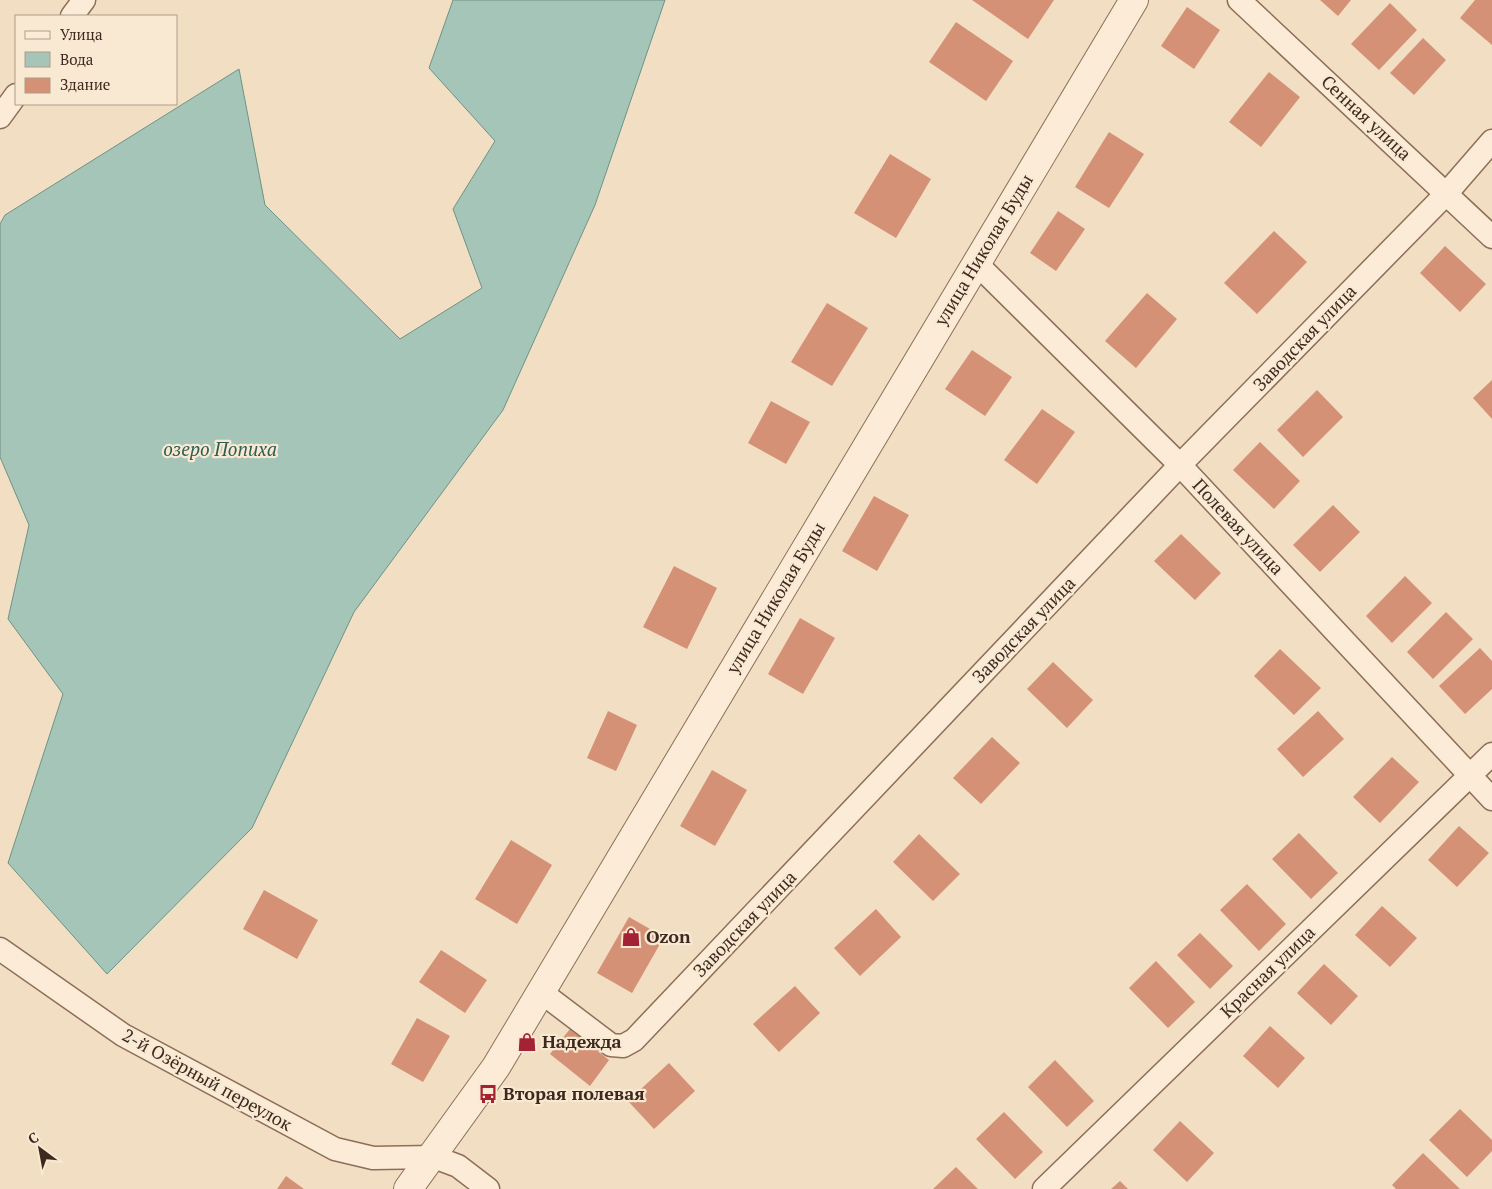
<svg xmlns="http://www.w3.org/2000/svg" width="1492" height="1189" font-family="'PT Serif',serif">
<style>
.water{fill:#a5c5b8;stroke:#6b9485}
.building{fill:#d49175}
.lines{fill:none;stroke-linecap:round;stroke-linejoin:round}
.minor-casing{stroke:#8e6e58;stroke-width:25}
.tertiary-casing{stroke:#8e6e58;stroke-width:30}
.minor{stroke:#fcecd7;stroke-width:22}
.tertiary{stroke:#fcecd7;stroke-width:28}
.labels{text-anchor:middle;stroke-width:4.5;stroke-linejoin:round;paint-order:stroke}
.street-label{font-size:18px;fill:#3d291d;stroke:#f9e9d3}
.poi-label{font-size:18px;font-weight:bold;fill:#3d291d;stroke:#f9e9d3;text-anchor:start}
.water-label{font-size:19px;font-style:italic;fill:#2b5e54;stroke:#f9e9d3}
</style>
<rect width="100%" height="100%" fill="#f2dec3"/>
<path class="water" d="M453,0H665L595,205L503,410L354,612L252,828L107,974L8,863L63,694L8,619L29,525L0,457V224L5,215L239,69L265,205L400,339L482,288L453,209L495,141L429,68Z"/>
<path class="building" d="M972,0H1054L1028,39Z
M1320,0H1351L1338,16Z
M1475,0H1492V45L1460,18Z
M1390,3L1417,30L1379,70L1351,44Z
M1187,7L1220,30L1194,69L1161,46Z
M956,22L1013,61L986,101L929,62Z
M1423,38L1446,60L1414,95L1390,73Z
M1269,72L1300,97L1261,147L1229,122Z
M1109,132L1144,154L1109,208L1075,187Z
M890,154L931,179L896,238L854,213Z
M1058,211L1085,229L1056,271L1030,253Z
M1274,231L1307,262L1257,314L1224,283Z
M1445,246L1486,284L1460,312L1420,273Z
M1147,293L1177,319L1136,368L1105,341Z
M827,303L868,328L832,386L791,362Z
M972,350L1012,377L985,416L945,389Z
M1492,380V419L1473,398Z
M1317,390L1343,417L1303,457L1277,430Z
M771,401L810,422L786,464L748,443Z
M1042,409L1075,432L1037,484L1004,460Z
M1260,442L1300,481L1274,509L1233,470Z
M874,496L909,515L877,571L842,551Z
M1333,505L1360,532L1320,572L1293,545Z
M1181,534L1221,573L1195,600L1154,561Z
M674,566L717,588L687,649L643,627Z
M1405,576L1432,603L1392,643L1366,616Z
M1446,612L1473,639L1433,679L1407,652Z
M800,618L835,638L803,694L768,674Z
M1480,648L1492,661V689L1465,714L1439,686Z
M1280,649L1321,688L1294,715L1254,676Z
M1053,662L1093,700L1067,728L1027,689Z
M608,711L637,725L616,771L587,758Z
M1318,711L1344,739L1303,777L1277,749Z
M992,737L1020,763L981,804L953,778Z
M1392,757L1419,782L1380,823L1353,797Z
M712,770L747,790L715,846L680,826Z
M1459,826L1489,853L1457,887L1428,860Z
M1299,833L1338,873L1311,899L1272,859Z
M919,834L960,874L933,901L893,862Z
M511,840L552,865L517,924L475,899Z
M1247,884L1286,924L1259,951L1220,910Z
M264,890L318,920L297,959L243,929Z
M1382,906L1417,938L1390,967L1355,935Z
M876,909L901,937L860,976L834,948Z
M629,917L664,937L632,993L597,973Z
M1200,933L1233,966L1210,989L1177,955Z
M441,950L487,980L465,1013L419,982Z
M1156,961L1195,1002L1168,1028L1129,988Z
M1324,964L1358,996L1331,1025L1297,993Z
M795,986L820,1013L779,1052L753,1024Z
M417,1018L450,1036L423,1082L391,1064Z
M1270,1026L1305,1058L1278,1088L1243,1056Z
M570,1029L609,1060L590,1086L550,1054Z
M1055,1060L1094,1101L1067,1127L1028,1087Z
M669,1063L695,1091L654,1129L628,1101Z
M1460,1109L1492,1140V1151L1467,1177L1429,1140Z
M1004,1112L1043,1152L1015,1179L976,1139Z
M1180,1121L1214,1153L1187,1182L1153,1150Z
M1423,1153L1460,1189H1396L1392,1185Z
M956,1167L978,1189H933Z
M286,1176L304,1189H277Z
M1120,1181L1128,1189H1111Z"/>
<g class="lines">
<g class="minor-casing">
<path id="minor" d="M1239,0L1492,237
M72,16L84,0
M0,117L16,95
M976,263L1180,465L1492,799
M0,949L123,1035L335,1149L373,1158L434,1157L458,1166L488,1189
M541,992L611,1045L623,1046L634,1040L1180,465L1446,194L1492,141
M1044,1189L1492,754"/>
</g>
<g class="tertiary-casing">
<path id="tertiary" d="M408,1189L496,1067L1134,0"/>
</g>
<use href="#minor" class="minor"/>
<use href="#tertiary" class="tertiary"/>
</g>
<defs>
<g id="shop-bare" transform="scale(1.5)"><path d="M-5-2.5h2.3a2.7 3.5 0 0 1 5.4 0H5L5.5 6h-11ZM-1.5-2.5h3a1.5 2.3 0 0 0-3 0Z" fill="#a32233" stroke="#f9e9d3" stroke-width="2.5" paint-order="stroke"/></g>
<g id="bus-bare" transform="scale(1.5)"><path d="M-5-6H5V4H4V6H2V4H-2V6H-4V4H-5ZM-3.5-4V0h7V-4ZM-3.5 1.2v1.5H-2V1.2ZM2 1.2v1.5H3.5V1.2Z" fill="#a32233" stroke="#f9e9d3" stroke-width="2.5" paint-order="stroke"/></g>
</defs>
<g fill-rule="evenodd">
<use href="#shop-bare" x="631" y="937"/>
<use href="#shop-bare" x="527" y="1042"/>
<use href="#bus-bare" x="488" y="1094"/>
</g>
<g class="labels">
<g class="street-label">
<text transform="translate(1366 118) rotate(43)" y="6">Сенная улица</text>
<text transform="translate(984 250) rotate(-59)" y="6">улица Николая Буды</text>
<text transform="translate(1305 338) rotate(-46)" y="6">Заводская улица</text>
<text transform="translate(1238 527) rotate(47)" y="6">Полевая улица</text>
<text transform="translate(776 598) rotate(-59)" y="6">улица Николая Буды</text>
<text transform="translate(1024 630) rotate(-46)" y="6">Заводская улица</text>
<text transform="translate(745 924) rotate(-46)" y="6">Заводская улица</text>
<text transform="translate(1268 972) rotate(-44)" y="6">Красная улица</text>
<text transform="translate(207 1080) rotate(29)" y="6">2-й Озёрный переулок</text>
</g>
<g class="poi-label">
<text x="646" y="943">Ozon</text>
<text x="542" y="1048">Надежда</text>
<text x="503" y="1100">Вторая полевая</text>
</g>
<g class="water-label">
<text x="220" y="456">озеро Попиха</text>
</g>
</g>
<rect x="15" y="15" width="162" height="90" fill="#f9e9d3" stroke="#ae9c8a"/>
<rect x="25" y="31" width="25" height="8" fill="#fcecd7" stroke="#ae9c8a"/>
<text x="60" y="40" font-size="15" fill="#3d291d">Улица</text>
<rect x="25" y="52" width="25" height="15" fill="#a5c5b8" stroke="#ae9c8a"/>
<text x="60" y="65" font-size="15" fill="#3d291d">Вода</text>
<rect x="25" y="78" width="25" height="15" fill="#d49175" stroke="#ae9c8a"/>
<text x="60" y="90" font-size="15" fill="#3d291d">Здание</text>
<g transform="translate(40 1149) rotate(328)" stroke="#f9e9d3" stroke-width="4" paint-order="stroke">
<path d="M0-4L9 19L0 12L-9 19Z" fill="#3d291d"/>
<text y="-8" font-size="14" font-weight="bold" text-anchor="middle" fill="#3d291d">С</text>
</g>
</svg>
